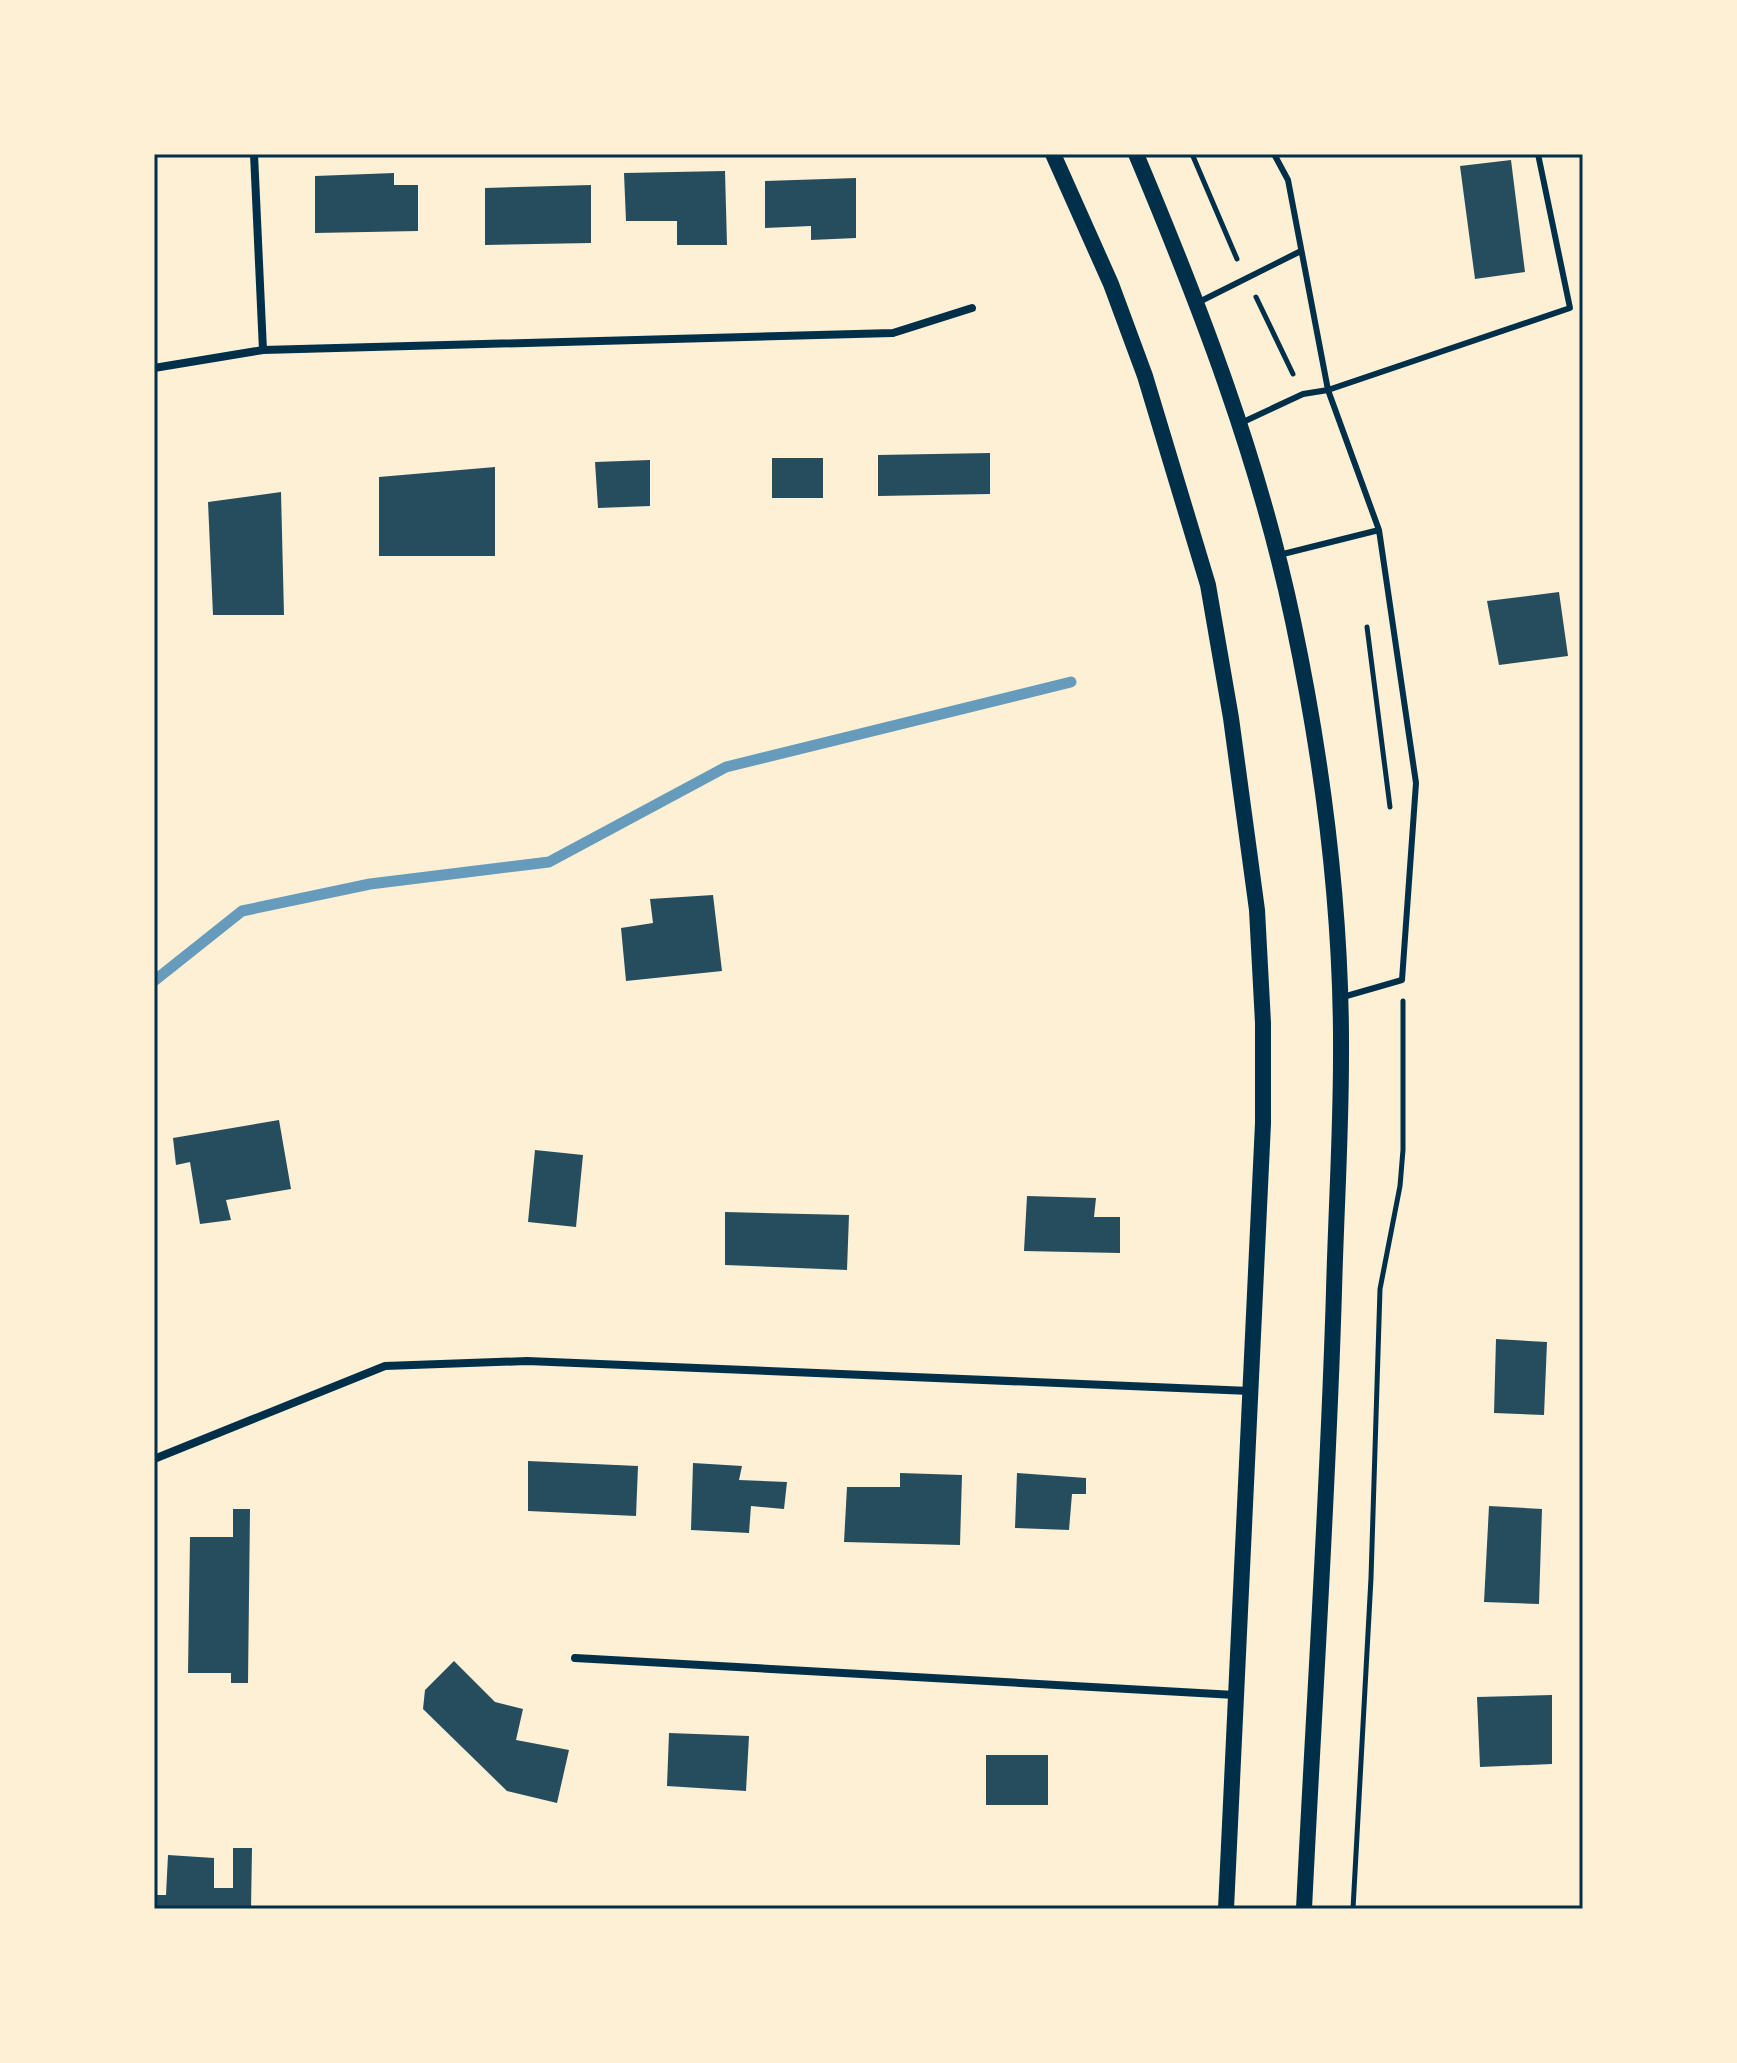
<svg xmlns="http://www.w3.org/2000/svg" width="1737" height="2063" font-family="'Alegreya Sans',sans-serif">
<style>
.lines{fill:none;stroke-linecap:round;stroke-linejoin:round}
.stream{stroke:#669bbc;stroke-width:11}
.building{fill:#264d5e}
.path{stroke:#003049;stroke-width:5}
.service{stroke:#003049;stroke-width:6}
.minor{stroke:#003049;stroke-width:8}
.secondary{stroke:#003049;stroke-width:16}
.neatline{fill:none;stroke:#003049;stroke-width:3}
</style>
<rect width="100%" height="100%" fill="#fdf0d5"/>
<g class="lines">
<path class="stream" d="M154,981L242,911L370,884L549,862L726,767L1071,682"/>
</g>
<path class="building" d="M1511,160L1525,272L1475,279L1460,166Z
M725,171L727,245H677V221H626L624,173Z
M394,173V185H418V231L315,233V176Z
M856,178V238L811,240V226L765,228V181Z
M591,185V243L485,245V188Z
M990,453V494L878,496V455Z
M772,458H823V498H772Z
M650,460V506L598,508L595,462Z
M495,467V556H379V477Z
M281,492L284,615H213L208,502Z
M1559,592L1568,656L1499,665L1487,601Z
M713,895L722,971L626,981L621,928L653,923L650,899Z
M279,1120L291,1189L226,1200L231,1220L200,1224L190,1162L176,1165L173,1138Z
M535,1150L583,1155L576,1227L528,1222Z
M1027,1196L1096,1198L1094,1217H1120V1253L1024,1251Z
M725,1212L849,1215L847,1270L725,1265Z
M1496,1339L1547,1342L1544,1415L1494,1413Z
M528,1461L638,1466L636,1516L528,1511Z
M693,1463L742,1466L739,1480L787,1482L784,1509L751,1506L749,1533L691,1530Z
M900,1473L962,1475L960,1545L844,1542L847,1487H900Z
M1017,1473L1086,1478V1494H1072L1069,1530L1015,1528Z
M1489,1506L1542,1509L1539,1604L1484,1602Z
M233,1509H250L248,1683H231V1673H188L190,1537H233Z
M454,1661L495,1702L523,1709L516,1740L569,1750L557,1803L507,1791L423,1709L425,1690Z
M1552,1695V1764L1480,1767L1477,1697Z
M669,1733L749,1736L746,1791L667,1786Z
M986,1755H1048V1805H986Z
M233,1848H252L251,1909H154V1895H166L168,1855L214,1858V1888H233Z"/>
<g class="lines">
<path class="path" d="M1192,154L1237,259
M1256,297L1293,374
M1367,627L1390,807
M1353,1909L1371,1578L1380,1289L1400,1186L1403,1150V1001"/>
<path class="service" d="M1274,154L1288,180L1328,390L1570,308L1538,154
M1197,303L1301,251
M1241,423L1303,394L1328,390L1379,530
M1279,555L1379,530L1416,783L1402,980L1343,997"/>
<path class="minor" d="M254,154L263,350
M154,368L263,350L893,333L972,308
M154,1459L385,1366L527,1361L1250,1391
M575,1658L1235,1695"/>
<path class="secondary" d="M1053,154L1111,284L1145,376L1208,585L1231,718L1257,910L1263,1023V1123L1226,1909
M1136,154C1200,306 1259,459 1293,621C1323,763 1342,912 1341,1057C1341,1135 1336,1213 1334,1291C1328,1497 1314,1703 1304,1909"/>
</g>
<rect width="1737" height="2063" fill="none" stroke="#fdf0d5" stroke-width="312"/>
<rect x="156" y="156" width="1425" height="1751" class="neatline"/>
</svg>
